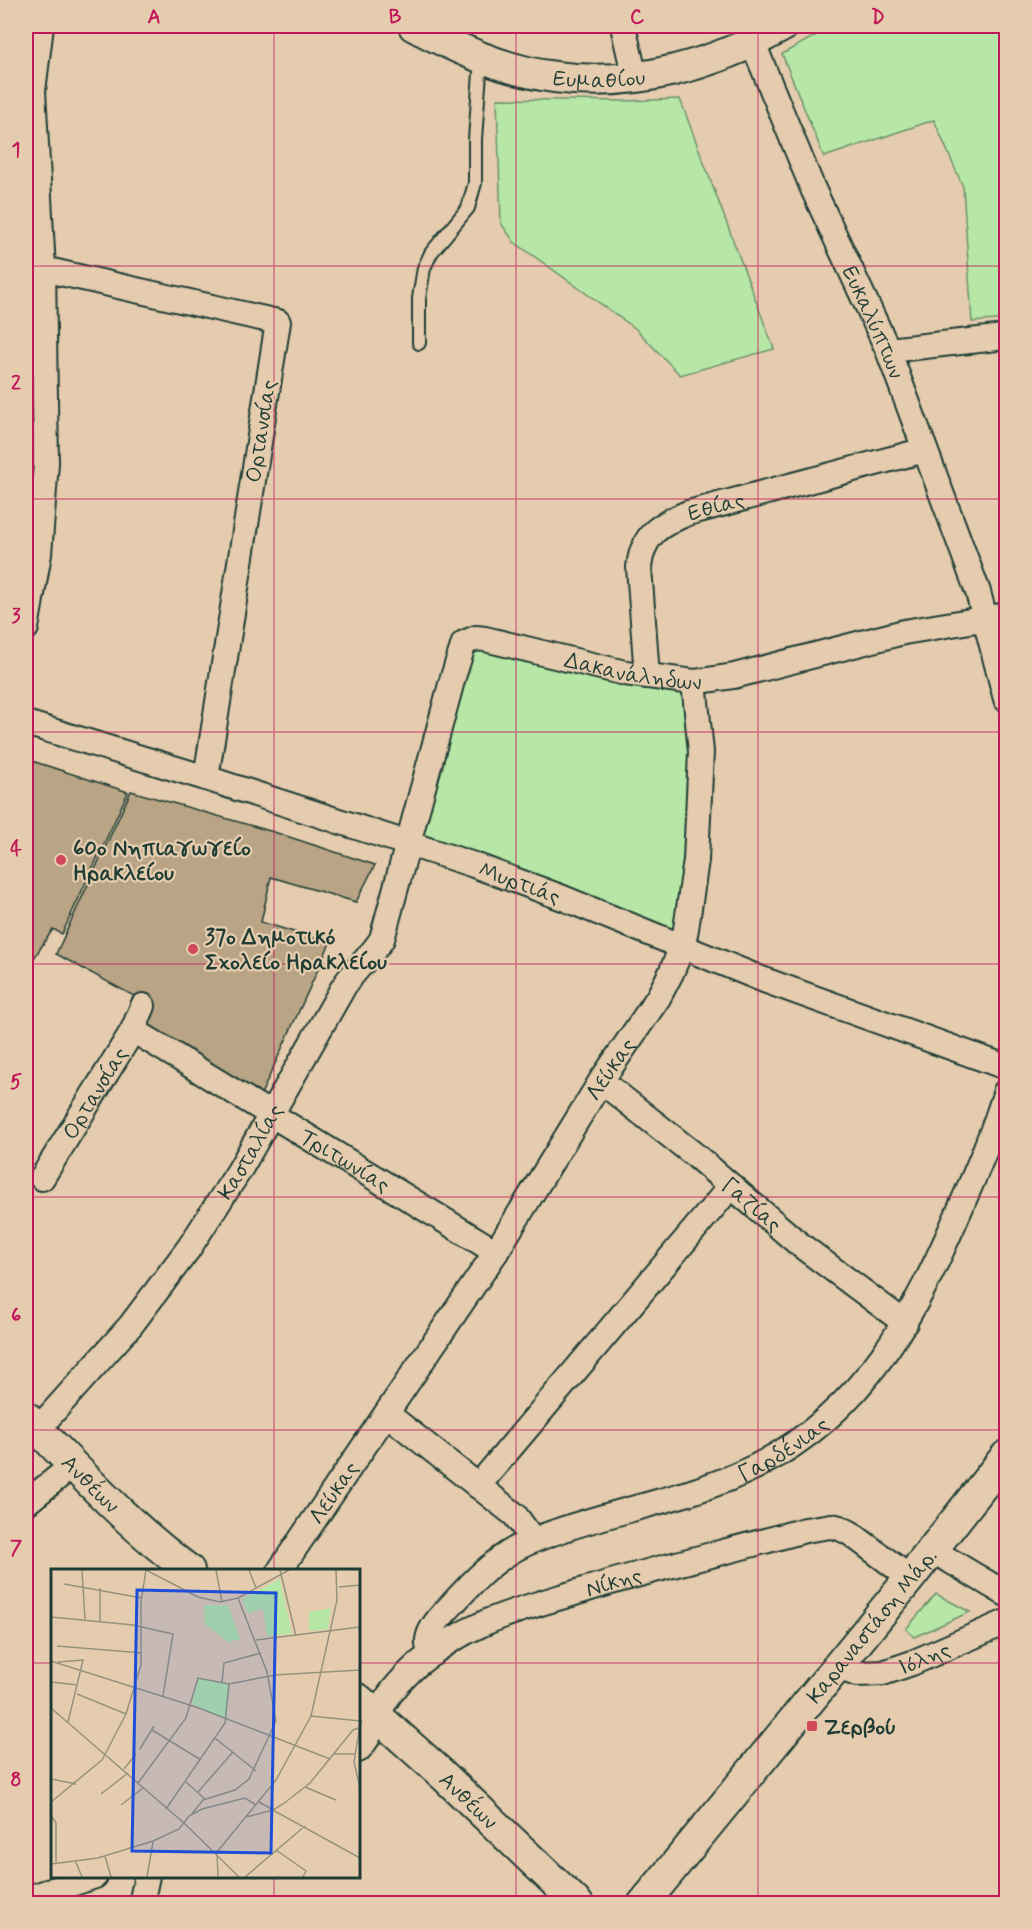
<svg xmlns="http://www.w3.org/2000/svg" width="1032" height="1929" font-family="Mynerve,sans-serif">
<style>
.green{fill:#b7e7a6;stroke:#6b926d;stroke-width:1.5}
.building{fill:#b9a485;stroke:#1f3d34;stroke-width:1.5}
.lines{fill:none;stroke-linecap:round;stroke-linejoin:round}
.service-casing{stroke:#1f3d34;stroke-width:16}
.minor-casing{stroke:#1f3d34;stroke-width:28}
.tertiary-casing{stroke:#1f3d34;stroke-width:34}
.service{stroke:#e6ccae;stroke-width:12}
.minor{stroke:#e6ccae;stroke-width:24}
.tertiary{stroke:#e6ccae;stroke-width:30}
.grid{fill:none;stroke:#c2185b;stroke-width:1.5;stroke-opacity:0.55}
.poi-dot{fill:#d1495b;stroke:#e6ccae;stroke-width:2}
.labels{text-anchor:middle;stroke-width:4.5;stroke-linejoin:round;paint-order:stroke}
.street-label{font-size:22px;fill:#1f3d34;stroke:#e6ccae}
.poi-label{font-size:22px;font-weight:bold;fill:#1f3d34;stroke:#e6ccae;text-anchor:start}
.inset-road{fill:none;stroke:#96937d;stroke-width:1.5}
.view{fill:#1d4ed8;fill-opacity:0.15;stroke:#1d4ed8;stroke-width:3}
.inset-edge{fill:none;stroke:#1f3d34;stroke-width:3}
.neatline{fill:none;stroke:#c2185b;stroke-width:2}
.grid-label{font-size:20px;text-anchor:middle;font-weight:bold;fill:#c2185b}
</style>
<rect width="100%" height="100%" fill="#e6ccae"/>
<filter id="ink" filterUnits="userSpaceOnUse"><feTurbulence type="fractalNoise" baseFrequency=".0167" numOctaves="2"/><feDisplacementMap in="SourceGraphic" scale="12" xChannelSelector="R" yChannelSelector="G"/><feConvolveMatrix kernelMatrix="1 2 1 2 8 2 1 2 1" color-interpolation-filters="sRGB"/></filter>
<g filter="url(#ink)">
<path class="green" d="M833,26H1006V319L972,322L963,187L934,120L824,157L782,54Z
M497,99L623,101L680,99L774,349L680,375L636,329L514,242L501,223Z
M468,640L694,682L682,947L423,834Z
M936,1594L970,1612L914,1637L906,1629Z"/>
<path class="building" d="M26,759L128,792L62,934L53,929L32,961L26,958Z
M131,791L277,833L375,865L356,902L271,877L261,922L330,943L258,1101L137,1028L147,1003L56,954Z"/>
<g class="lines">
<g class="service-casing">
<path id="service" d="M419,343V298L424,268L431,253L468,208L475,183V139L481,59"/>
</g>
<g class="minor-casing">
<g id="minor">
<path d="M623,26L635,78"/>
<path id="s1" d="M753,43L813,189L888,350L978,592L1006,699"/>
<path d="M26,266L43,269L278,322L206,778"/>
<path d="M888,350L1006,337"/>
<path d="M26,628L39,554L46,463L43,269L33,91L41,26"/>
<path id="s2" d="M647,676L639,567C643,534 659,525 688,513L925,450"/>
<path id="s3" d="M26,723L206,778L474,865L563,898L764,980L1006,1067"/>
<path id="s4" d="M133,1030L496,1252"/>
<path id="s5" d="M601,1081L696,1156L799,1244L905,1323"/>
<path id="s6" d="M42,1178L133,1030L143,1006"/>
<path d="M387,1414L515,1515L533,1540"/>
<path id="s7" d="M38,1429L131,1325L189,1248L239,1171L344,986C355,969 371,956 382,939L453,677L464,643L476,638L485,639L625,673L694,682L734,676L904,632L1006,615"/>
<path d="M478,1486L731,1186"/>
<path d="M26,1503L73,1465"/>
<path d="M932,1550L1006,1594"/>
<path id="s8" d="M280,1570L496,1252L601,1081L658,998L671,973L682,947L686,929L696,860L701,752L694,682"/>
<path id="s9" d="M432,1654C421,1639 435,1622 446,1611C467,1588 489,1563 517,1548C533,1539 550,1534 567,1528C630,1507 697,1496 757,1466C865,1411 914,1316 960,1209C977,1170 994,1131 1006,1091"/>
<path id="s10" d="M838,1667L857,1674L883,1673L912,1663L1006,1622"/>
<path id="s11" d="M358,1750C370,1738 375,1722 382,1707C390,1691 404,1677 417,1665C468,1621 519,1610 581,1591C655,1568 731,1551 805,1530L831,1526L840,1528L850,1533L910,1578"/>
<path d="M26,1899L95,1876"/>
<path d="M141,1904L147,1876"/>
</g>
</g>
<g class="tertiary-casing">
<g id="tertiary">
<path id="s12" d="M414,26C458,49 505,71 555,77C635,88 715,65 783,26"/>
<path id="s13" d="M26,1417C78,1470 129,1526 189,1570"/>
<path id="s14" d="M358,1699L443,1775L578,1904"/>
<path id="s15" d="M643,1904L910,1578L1006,1456"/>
</g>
</g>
<use href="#service" class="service"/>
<use href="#minor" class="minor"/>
<use href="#tertiary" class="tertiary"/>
</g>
</g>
<path class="grid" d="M274,26V1570M516,26V1904M758,26V1904M26,266H1006M26,499H1006M26,732H1006M26,964H1006M26,1197H1006M26,1430H1006M26,1663H52M358,1663H1006M274,1876V1904"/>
<g class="poi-dot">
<circle cx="61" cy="860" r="6"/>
<circle cx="193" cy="949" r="6"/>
<rect x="806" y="1720" width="12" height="12" rx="3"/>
</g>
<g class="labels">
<g class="street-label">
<text dy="8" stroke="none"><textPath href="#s12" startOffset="195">Ευμαθίου</textPath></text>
<text dy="8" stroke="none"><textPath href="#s1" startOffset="304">Ευκαλύπτων</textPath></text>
<text transform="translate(260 431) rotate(-81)" y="8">Ορτανσίας</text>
<text dy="8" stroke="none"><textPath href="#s2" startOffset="216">Εθίας</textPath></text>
<text dy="8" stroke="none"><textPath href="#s7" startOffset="1082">Δακανάληδων</textPath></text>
<text dy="8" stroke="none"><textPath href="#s3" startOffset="519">Μυρτιάς</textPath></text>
<text dy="8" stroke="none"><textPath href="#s8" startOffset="600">Λεύκας</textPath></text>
<text dy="8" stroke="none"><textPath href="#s6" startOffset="100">Ορτανσίας</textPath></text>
<text dy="8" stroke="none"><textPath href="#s7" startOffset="350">Κασταλίας</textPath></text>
<text dy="8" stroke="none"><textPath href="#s4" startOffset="249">Τριτωνίας</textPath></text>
<text dy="8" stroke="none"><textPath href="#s5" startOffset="195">Γαζίας</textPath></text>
<text dy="8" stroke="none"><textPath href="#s9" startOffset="430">Γαρδένιας</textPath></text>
<text dy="8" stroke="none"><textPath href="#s13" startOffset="93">Ανθέων</textPath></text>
<text dy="8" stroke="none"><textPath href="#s8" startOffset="94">Λεύκας</textPath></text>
<text dy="8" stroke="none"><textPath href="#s11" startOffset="320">Νίκης</textPath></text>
<text dy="8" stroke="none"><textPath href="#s15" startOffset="360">Καραναστάση Μάρ.</textPath></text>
<text dy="8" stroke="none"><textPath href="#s10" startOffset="90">Ιόλης</textPath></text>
<text dy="8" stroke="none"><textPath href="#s14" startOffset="150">Ανθέων</textPath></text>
</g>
<g class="poi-label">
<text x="73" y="855">60ο Νηπιαγωγείο<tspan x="73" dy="25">Ηρακλείου</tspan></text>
<text x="205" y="944">37ο Δημοτικό<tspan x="205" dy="25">Σχολείο Ηρακλείου</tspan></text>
<text x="824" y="1734">Ζερβού</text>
</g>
</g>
<g transform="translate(51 1569)">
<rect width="309" height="309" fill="#e6ccae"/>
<path d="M229,10L241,65L216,67L212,40L197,44L191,30ZM153,36H177L189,70L177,73L154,55ZM280,39L277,60L258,62V43ZM147,109L178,115L176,151L141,135Z" fill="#b7e7a6"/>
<path class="inset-road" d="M31,1L34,50M95,1L147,28L169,33L187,29L238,1M165,1L171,33M198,1L205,19M229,1L245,67M13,15L91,29M288,18L309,16M0,48L82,56L122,65L112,127M49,52V19M205,71L309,58M6,77L91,84M0,92L148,139L279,190M7,93L32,91L17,153M0,113L27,116M171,114L173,94L210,84M26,125L75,145M0,139L133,254L188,308M260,147L309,152M309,156L303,193L309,219M101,161L150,191M164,169L205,202M89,180L103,157M283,185H304M73,200L85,185M0,210L25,215M135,213L154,230M87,214L135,149L147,109L178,115L224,106L309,101M254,218L285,231M147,223L182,183M50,225L77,204M0,233L51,191L75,145L90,96V33L95,1M208,233L222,241L232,235L259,214L302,161L308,159M70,236L92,219M115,240L174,154L178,115M0,246L5,254V293M140,246L152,231L184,221L198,210L225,152L216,103L187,29M195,248L222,241L309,289M225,281L255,302L252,308M54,287L60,308M24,291L31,308M0,295L47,289L102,272L128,260L138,247L151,240L194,229L205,236M96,308L102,273M167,308L166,283L225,211L260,147L286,31L285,1M194,308L254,257"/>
<path class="view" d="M86,21L225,24L220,284L81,282Z"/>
<rect width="309" height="309" class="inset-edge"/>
</g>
<rect width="1032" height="1929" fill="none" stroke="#e6ccae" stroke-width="66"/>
<rect x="33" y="33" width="966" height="1863" class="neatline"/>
<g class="grid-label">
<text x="154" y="23">A</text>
<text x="395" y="23">B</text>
<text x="637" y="23">C</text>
<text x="878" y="23">D</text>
<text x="16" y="156">1</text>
<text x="16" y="389">2</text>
<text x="16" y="622">3</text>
<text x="16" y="855">4</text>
<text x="16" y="1088">5</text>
<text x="16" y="1321">6</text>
<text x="16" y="1554">7</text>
<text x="16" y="1786">8</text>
</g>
</svg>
